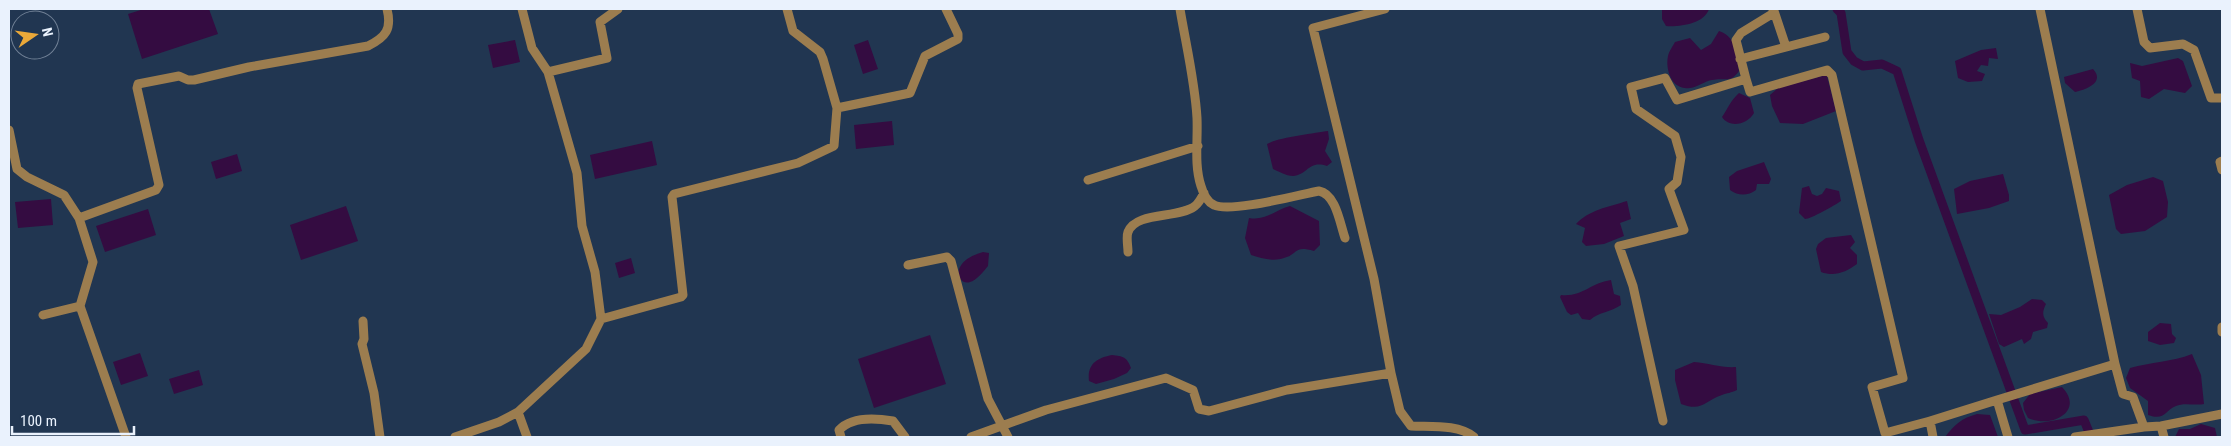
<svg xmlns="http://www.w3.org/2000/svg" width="2231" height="446" font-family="'Roboto Condensed',sans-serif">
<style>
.water{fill:#340c41}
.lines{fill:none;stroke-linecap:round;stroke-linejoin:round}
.canal{stroke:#340c41;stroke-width:9}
.minor{stroke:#9c7d4f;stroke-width:9}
</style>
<rect width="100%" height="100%" fill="#213651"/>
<path class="water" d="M144,9H209L218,34L142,59L128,14Z
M1662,9H1709C1704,24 1680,27 1666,26L1662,19Z
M1719,31C1737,37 1736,54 1739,71C1730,84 1725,77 1712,80C1705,81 1698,87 1690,88C1672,91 1665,70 1668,56C1669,51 1673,46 1675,42L1690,38L1701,50L1711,44Z
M515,40L520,62L493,68L488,45Z
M868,40L878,69L863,74L854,45Z
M1996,48L1998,59L1989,58L1988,66L1981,65L1977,71L1985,74L1982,81L1968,82L1958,78L1955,61L1981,50Z
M2178,58L2183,61L2192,86L2185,93L2164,89L2149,99L2141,97L2140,81L2132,78L2130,63L2142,66Z
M2093,69C2106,83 2084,90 2075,92L2065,83L2064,77Z
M1822,76H1827L1836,111L1803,124L1780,123L1772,106L1770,95L1778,88Z
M1739,93L1750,98L1754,113C1748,124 1730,129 1722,117C1728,108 1731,100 1739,93Z
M892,121L894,145L856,149L854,125Z
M1328,131L1329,139L1325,151L1332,162L1327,166C1308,160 1308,175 1293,176C1286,176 1278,171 1273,169L1267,144C1276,138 1315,133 1328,131Z
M652,141L657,165L595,179L590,155Z
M237,154L242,171L216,179L211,162Z
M1764,162L1771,179L1769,184H1757L1756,190C1748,196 1738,196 1730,190L1729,177L1737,171Z
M2003,174L2009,195V201L1989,208L1957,214L1954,189L1970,181Z
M2153,177L2163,181L2168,202L2167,217L2145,231L2121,234L2116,229L2109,195L2127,185Z
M1809,186L1812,194L1817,196L1822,194L1826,188L1839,191L1841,201C1835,205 1811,219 1805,219L1799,213L1802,188Z
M51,199L53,225L18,228L15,202Z
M1627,201L1631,219L1620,223L1624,236L1604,244L1586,246L1582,242L1585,228L1576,224C1589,210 1608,207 1627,201Z
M346,206L358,241L301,260L290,225Z
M1290,206L1319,221L1320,245L1314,251C1293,245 1299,254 1284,258C1273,262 1261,258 1251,255L1245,238L1249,218C1266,221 1275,210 1290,206Z
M148,209L156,235L105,252L96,226Z
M1851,235L1855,242L1850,248L1857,255V264C1846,272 1835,277 1821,272L1816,249L1818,244L1826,238Z
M983,252L989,253L988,266C984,271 976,281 970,282C961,285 956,274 960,267C965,258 974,255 983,252Z
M631,258L635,273L619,278L615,263Z
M1611,280L1614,294L1620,296L1621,305C1611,312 1599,312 1590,320L1582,319L1578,313L1571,315L1567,312L1560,297L1561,295C1583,297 1590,283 1611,280Z
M2032,299L2042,300L2046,304C2042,312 2042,317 2048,323L2047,328L2033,332L2031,339L2024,344L2022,339L2004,347L1999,344L1989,314L2001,315L2020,307Z
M2160,323L2171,324L2172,334L2176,338L2174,343L2160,345L2148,341V332Z
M930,335L946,384L874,408L858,359Z
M140,353L148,376L121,385L113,362Z
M2192,354L2201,375L2204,404C2196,406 2184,402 2176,406C2164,411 2165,421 2148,415V401L2130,388L2126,378L2130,368C2151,362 2172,362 2192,354Z
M1112,355C1123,356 1127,357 1131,368L1127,373L1114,379L1096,384L1089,381C1087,364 1097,358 1112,355Z
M1694,362C1709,363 1721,368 1736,367L1737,390C1731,393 1727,393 1722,395C1704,401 1703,412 1681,404L1675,380V370Z
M199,370L203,385L174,394L169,379Z
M2062,387C2085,411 2052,429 2028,418L2024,410L2023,403L2030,394Z
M1977,414L1990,415L1998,437H1945C1954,425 1962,418 1977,414Z
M2201,424L2215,428L2217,437H2175L2179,429H2190Z"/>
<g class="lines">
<path class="canal" d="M1837,9L1841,13L1847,52L1854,61L1863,66L1882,64L1897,71L1919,140L2025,430L2084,420L2091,437"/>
<path class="minor" d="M1180,9C1186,45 1195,82 1197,118C1198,141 1194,165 1201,186C1203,193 1207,202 1214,205C1230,213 1298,195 1319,191C1336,194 1340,224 1345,238
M2040,9L2115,364
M2137,9L2144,42L2150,48L2183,44L2194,50L2211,98H2222
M1774,11L1786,47
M1740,59L1825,37
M548,72L607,58L600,22L618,9
M1746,79L1750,92L1827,70L1832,75L1903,378L1872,387L1885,433L1930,421
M837,108L910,93L925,56L958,39V34L946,9
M9,130L17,169L27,177L64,195L79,218L93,262L80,306L126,437
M2222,161L2220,162L2222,170
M1088,180L1198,146
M79,218L156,190L159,185L137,88L138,84L179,76L188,80H194L249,67L368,46C386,37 392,29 387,9
M1128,252C1128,246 1126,237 1128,232C1136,211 1179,219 1195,206C1199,203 1202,197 1204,193
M908,265L947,257L951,261L988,399L1008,437
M43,315L80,306
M601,319L681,297L683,295L672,197L674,194L798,163L834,146L837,108L823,59L820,52L793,31L787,9
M363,321L364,339L362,344L374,393L380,437
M2222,327V332
M1391,373L1400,411L1411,426C1431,427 1458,424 1474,437
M1997,400L2115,364L2123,394L2133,397L2144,427L2161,426L2222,414
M518,412L527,437
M1663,421L1633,286L1619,246L1684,230L1669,189L1677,182L1681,157L1675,136L1636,109L1631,87L1665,78L1677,100L1746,79L1736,40L1741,33L1772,14L1774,9
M2161,426L2164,437
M455,437L499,422L518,412L586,349L601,319L595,272L582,226L577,173L548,72L532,48L522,9
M841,437L839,430C852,416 876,418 893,421L905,437
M971,437L1046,410L1166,378L1193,390L1199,409L1209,411L1287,390L1391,373L1374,279L1313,28L1385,9
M1933,437L1930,421L1997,400L2008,437
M2075,437L2144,427"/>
</g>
<rect width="2231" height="446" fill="none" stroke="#eaf2fd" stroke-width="20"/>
<g transform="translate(35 35) rotate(77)"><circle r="24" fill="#213651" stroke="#718196"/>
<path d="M0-4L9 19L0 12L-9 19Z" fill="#eba939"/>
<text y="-8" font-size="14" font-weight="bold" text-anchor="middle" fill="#eaf2fd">N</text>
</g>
<path d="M12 426v8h122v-8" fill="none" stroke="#eaf2fd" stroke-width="2.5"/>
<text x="20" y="426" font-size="15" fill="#eaf2fd" stroke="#213651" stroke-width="4" paint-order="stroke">100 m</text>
</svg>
